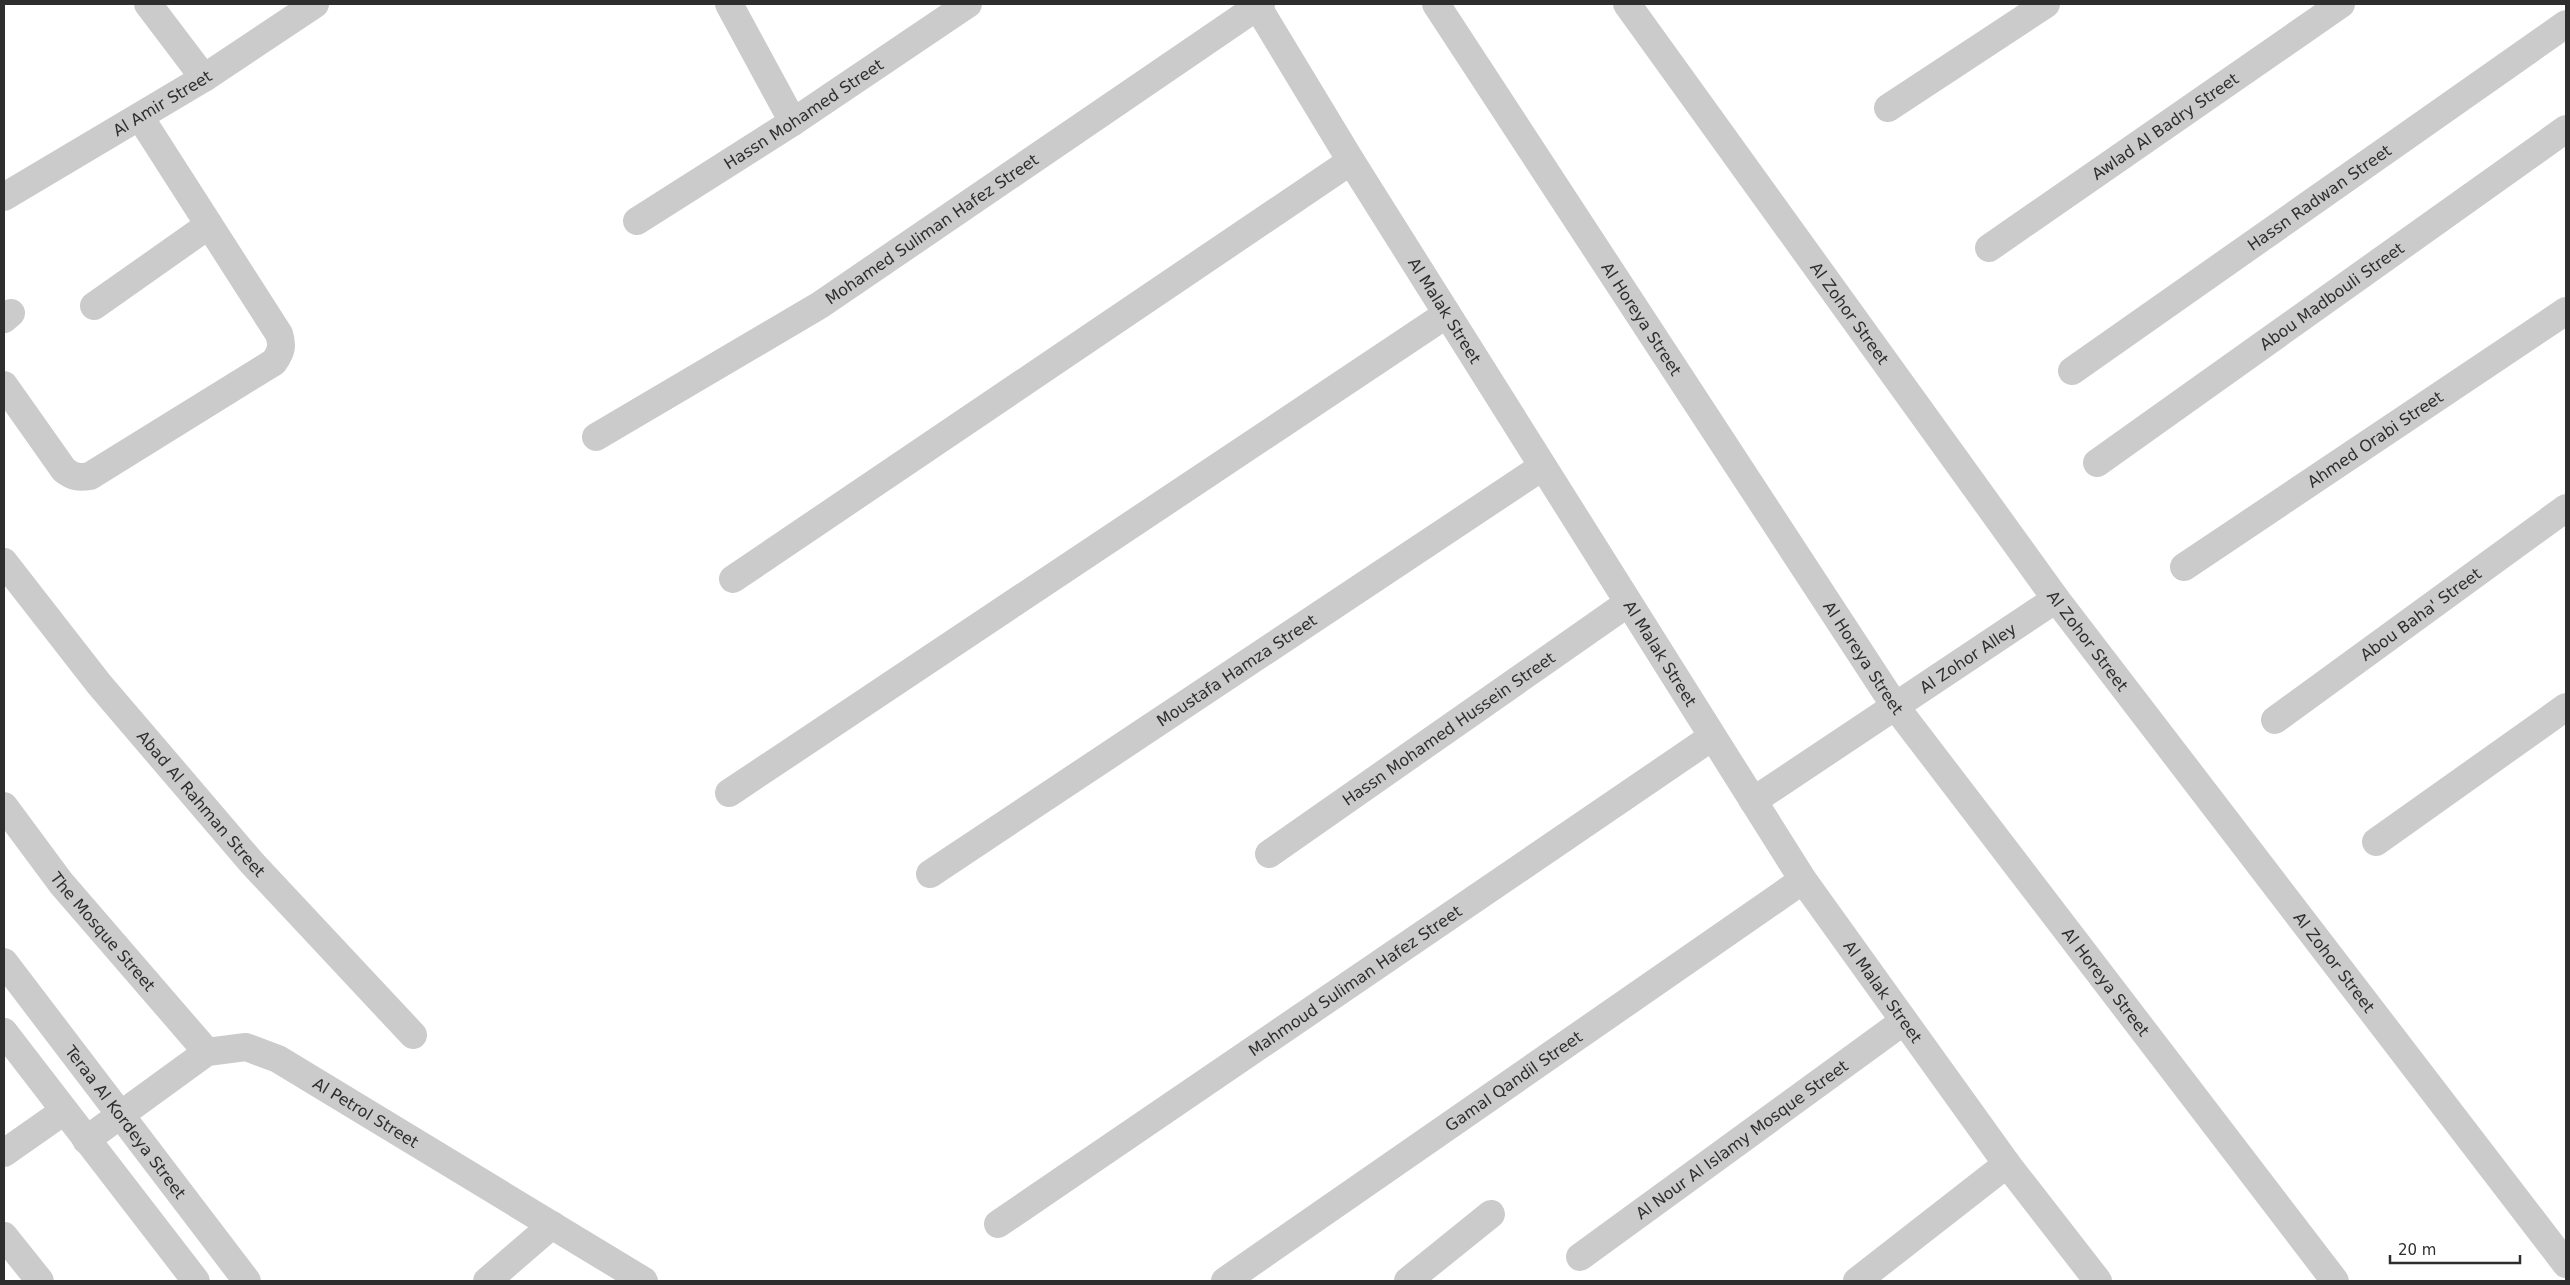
<svg xmlns="http://www.w3.org/2000/svg" width="2570" height="1285" font-family="'DejaVu Sans',sans-serif">
<style>
.lines{fill:none;stroke-linecap:round;stroke-linejoin:round}
.minor{stroke:#cbcbcb;stroke-width:28}
.labels{text-anchor:middle;stroke-width:5;stroke-linejoin:round;paint-order:stroke}
.street-label{font-size:16px;fill:#2e2e2e;stroke:#fff}
</style>
<rect width="100%" height="100%" fill="#fff"/>
<g class="lines">
<g class="minor">
<path d="M148,4L204,78"/>
<path d="M729,4L793,122"/>
<path id="s1" d="M1256,4L1351,161L1803,880L2007,1164L2098,1281"/>
<path id="s2" d="M1436,4L1895,706L2335,1281"/>
<path id="s3" d="M1627,4L2056,599L2566,1264"/>
<path d="M1888,108L2046,4"/>
<path id="s4" d="M4,197L204,78L315,4"/>
<path id="s5" d="M637,221L793,122L968,4"/>
<path id="s6" d="M1989,248L2341,4"/>
<path d="M94,306L209,225"/>
<path d="M4,319L11,313"/>
<path id="s7" d="M2072,371L2566,24"/>
<path d="M4,385L64,470C73,477 79,478 90,476L274,362C281,352 283,346 279,334L140,117"/>
<path id="s8" d="M596,437L820,305L1261,4"/>
<path id="s9" d="M2097,463L2566,129"/>
<path id="s10" d="M4,562L99,684L252,863L413,1035"/>
<path id="s11" d="M2184,567L2566,311"/>
<path d="M733,579L1351,161"/>
<path id="s12" d="M2275,720L2566,508"/>
<path d="M729,793L1447,314"/>
<path id="s13" d="M1753,801L2056,599"/>
<path id="s14" d="M4,806L61,883L207,1052"/>
<path d="M2376,842L2566,707"/>
<path id="s15" d="M1269,854L1628,603"/>
<path id="s16" d="M930,874L1542,467"/>
<path id="s17" d="M4,962L247,1281"/>
<path d="M4,1032L196,1281"/>
<path id="s18" d="M86,1140L207,1052L246,1047L278,1059L644,1281"/>
<path d="M4,1153L64,1111"/>
<path id="s19" d="M998,1224L1712,737"/>
<path d="M4,1236L40,1281"/>
<path id="s20" d="M1580,1257L1904,1021"/>
<path d="M487,1281L552,1225"/>
<path id="s21" d="M1225,1281L1803,880"/>
<path d="M1408,1281L1491,1214"/>
<path d="M1857,1281L2007,1164"/>
</g>
</g>
<g class="labels">
<g class="street-label">
<text dy="6" stroke="none"><textPath href="#s4" startOffset="184">Al Amir Street</textPath></text>
<text dy="6" stroke="none"><textPath href="#s5" startOffset="198">Hassn Mohamed Street</textPath></text>
<text dy="6" stroke="none"><textPath href="#s6" startOffset="214">Awlad Al Badry Street</textPath></text>
<text dy="6" stroke="none"><textPath href="#s7" startOffset="302">Hassn Radwan Street</textPath></text>
<text dy="6" stroke="none"><textPath href="#s8" startOffset="395">Mohamed Suliman Hafez Street</textPath></text>
<text dy="6" stroke="none"><textPath href="#s9" startOffset="288">Abou Madbouli Street</textPath></text>
<text dy="6" stroke="none"><textPath href="#s1" startOffset="360">Al Malak Street</textPath></text>
<text dy="6" stroke="none"><textPath href="#s3" startOffset="381">Al Zohor Street</textPath></text>
<text dy="6" stroke="none"><textPath href="#s2" startOffset="376">Al Horeya Street</textPath></text>
<text dy="6" stroke="none"><textPath href="#s11" startOffset="230">Ahmed Orabi Street</textPath></text>
<text dy="6" stroke="none"><textPath href="#s12" startOffset="180">Abou Baha' Street</textPath></text>
<text dy="6" stroke="none"><textPath href="#s3" startOffset="786">Al Zohor Street</textPath></text>
<text dy="6" stroke="none"><textPath href="#s1" startOffset="765">Al Malak Street</textPath></text>
<text dy="6" stroke="none"><textPath href="#s2" startOffset="781">Al Horeya Street</textPath></text>
<text dy="6" stroke="none"><textPath href="#s13" startOffset="258">Al Zohor Alley</textPath></text>
<text dy="6" stroke="none"><textPath href="#s16" startOffset="368">Moustafa Hamza Street</textPath></text>
<text dy="6" stroke="none"><textPath href="#s15" startOffset="219">Hassn Mohamed Hussein Street</textPath></text>
<text dy="6" stroke="none"><textPath href="#s10" startOffset="312">Abad Al Rahman Street</textPath></text>
<text dy="6" stroke="none"><textPath href="#s14" startOffset="160">The Mosque Street</textPath></text>
<text dy="6" stroke="none"><textPath href="#s3" startOffset="1191">Al Zohor Street</textPath></text>
<text dy="6" stroke="none"><textPath href="#s19" startOffset="432">Mahmoud Suliman Hafez Street</textPath></text>
<text dy="6" stroke="none"><textPath href="#s2" startOffset="1186">Al Horeya Street</textPath></text>
<text dy="6" stroke="none"><textPath href="#s1" startOffset="1170">Al Malak Street</textPath></text>
<text dy="6" stroke="none"><textPath href="#s21" startOffset="351">Gamal Qandil Street</textPath></text>
<text dy="6" stroke="none"><textPath href="#s18" startOffset="326">Al Petrol Street</textPath></text>
<text dy="6" stroke="none"><textPath href="#s17" startOffset="201">Teraa Al Kordeya Street</textPath></text>
<text dy="6" stroke="none"><textPath href="#s20" startOffset="200">Al Nour Al Islamy Mosque Street</textPath></text>
</g>
</g>
<rect width="2570" height="1285" fill="none" stroke="#2e2e2e" stroke-width="10"/>
<path d="M2390 1255v8h130v-8" fill="none" stroke="#2e2e2e" stroke-width="2.5"/>
<text x="2398" y="1255" font-size="15" fill="#2e2e2e" stroke="#ffffff" stroke-width="4" paint-order="stroke">20 m</text>
</svg>
